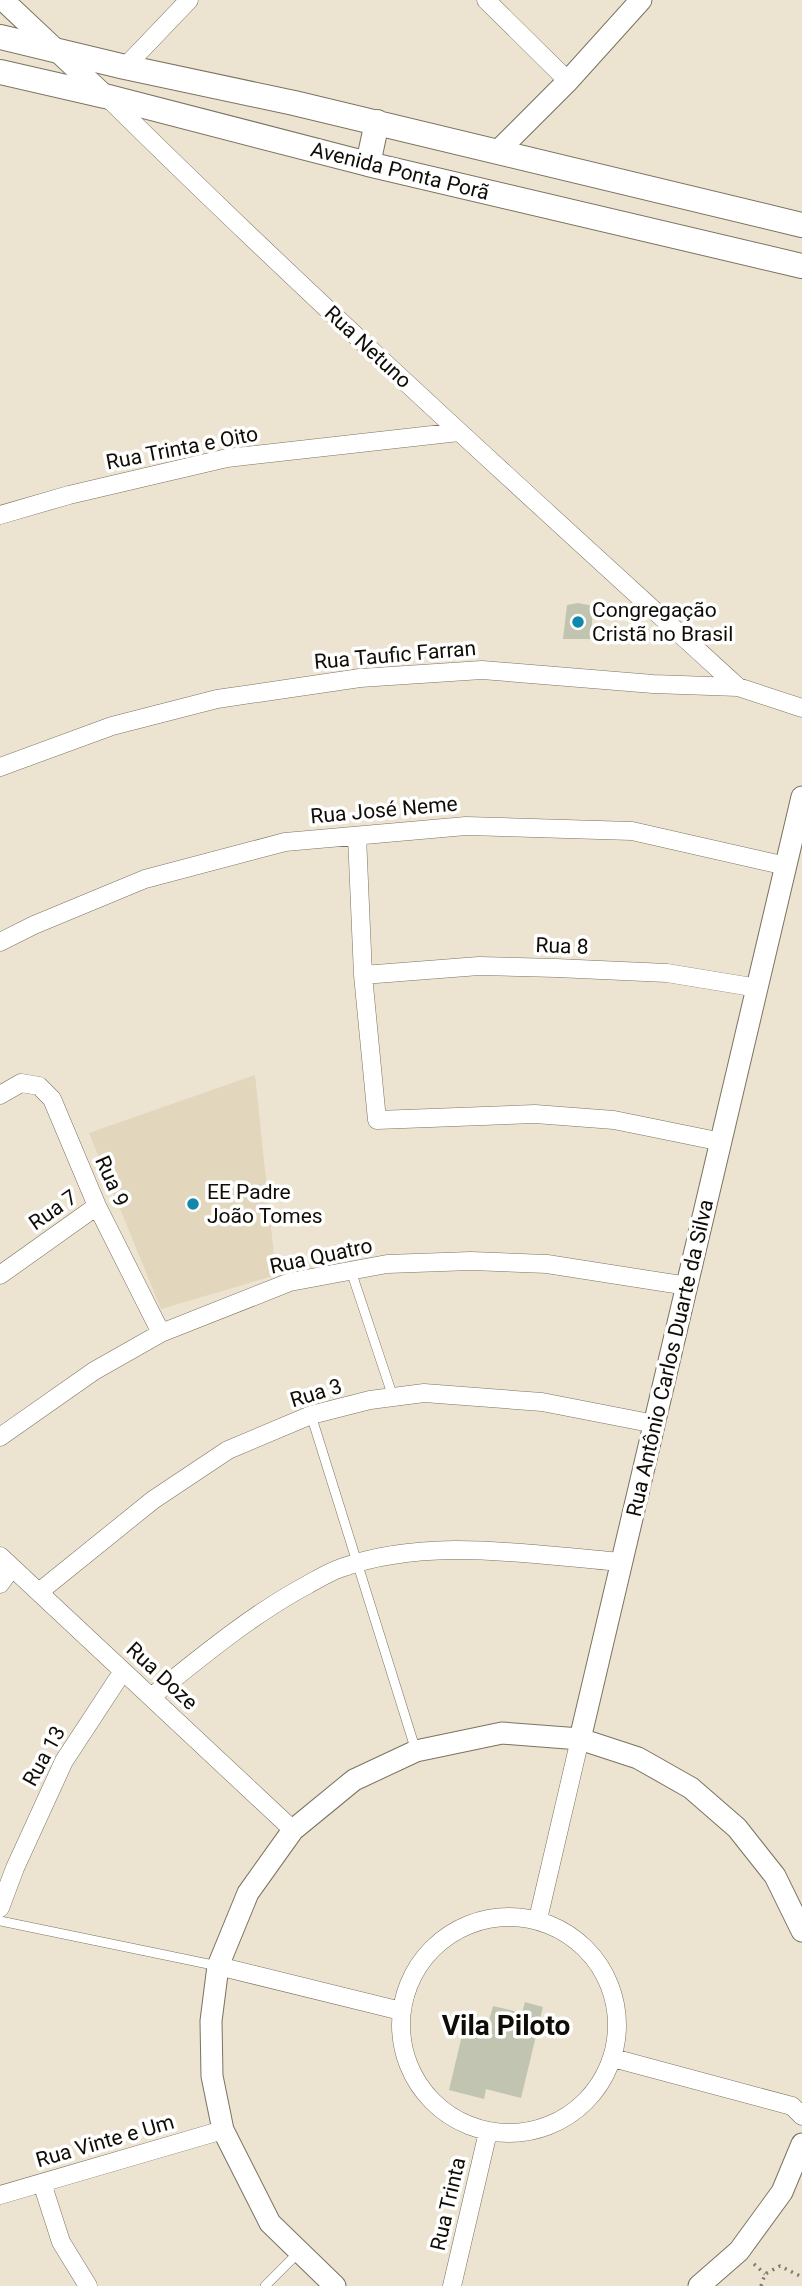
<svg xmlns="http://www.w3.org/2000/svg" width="802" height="2286" font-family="Roboto,sans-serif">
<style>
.built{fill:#e2d6bc}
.building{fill:#c1c4b0}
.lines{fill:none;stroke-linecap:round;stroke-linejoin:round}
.service-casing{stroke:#7b7361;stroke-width:10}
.minor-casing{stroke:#7b7361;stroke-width:19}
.tertiary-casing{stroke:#7b7361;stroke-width:23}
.secondary-casing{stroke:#7b7361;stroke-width:26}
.path{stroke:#80796d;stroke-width:3.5;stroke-dasharray:2 5;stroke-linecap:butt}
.service{stroke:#fff;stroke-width:9}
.minor{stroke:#fff;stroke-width:18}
.tertiary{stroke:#fff;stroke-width:21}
.secondary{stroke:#fff;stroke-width:24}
.poi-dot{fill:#0f88ab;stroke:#fff;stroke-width:2.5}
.labels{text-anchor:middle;stroke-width:7;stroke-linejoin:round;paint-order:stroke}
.street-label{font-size:21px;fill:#100d07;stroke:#fff}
.poi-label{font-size:21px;fill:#100d07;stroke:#fff;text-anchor:start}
.district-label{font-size:28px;font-weight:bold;fill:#100d07;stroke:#fff}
</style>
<rect width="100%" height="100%" fill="#ece3d0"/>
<path class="built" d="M255,1075L276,1275L161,1309L89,1133Z"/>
<path class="building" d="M578,603L593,606L591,639H563L567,605Z
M525,2002L543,2007L521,2098L486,2089L484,2099L449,2090L464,2027L486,2032L493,2006L522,2013Z"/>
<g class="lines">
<g class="service-casing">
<path id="service" d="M351,1271L393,1397
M311,1415L416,1751
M0,1921L218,1966
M265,2286L299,2252"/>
</g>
<g class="minor-casing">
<path id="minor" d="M486,0L568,81
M125,67L189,0
M108,98C312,300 526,493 738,687
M0,515L69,495L227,458L459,432
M0,767L112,726L217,699L360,678L482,670L653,684L738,687L802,708
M357,836L363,975L377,1120L535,1114L614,1120L722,1142
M0,942L34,925L145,879L285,842L466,826L632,831L786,866
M363,975L479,966L556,968L667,973L758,988
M0,1095L21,1083L39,1086L52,1099L97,1206L161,1333
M0,1275L97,1206
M0,1437L94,1371L161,1333L290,1282L387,1264L471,1261L547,1264L688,1286
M0,1556L293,1830
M0,1584L12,1567
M39,1592L153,1500L228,1450L311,1415L370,1400L424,1393L542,1402L655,1424
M151,1697C201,1657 251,1615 307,1585C318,1579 329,1572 341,1568C430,1536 530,1555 622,1562
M0,1908L15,1868L64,1761L123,1671
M401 2025a108 108 0 1 1 216 0a108 108 0 1 1-216 0Z
M538,1919L580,1739
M218,1966L401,2011
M613,2058L792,2106L802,2116
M42,2183L61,2242L88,2286
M0,2195L223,2130
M452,2286L488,2132"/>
</g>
<g class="tertiary-casing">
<path id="tertiary" d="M3,0L105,96
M498,151L568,81L641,0
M580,1739L802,797
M335,2286L270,2223L223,2130L212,2076L211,2021L218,1966L248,1893L293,1830L354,1780L416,1751L502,1733L580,1739L638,1758L691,1788L737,1828L775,1876L802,1931
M699,2286L739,2251L782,2192L802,2144"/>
</g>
<g class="secondary-casing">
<path id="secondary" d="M0,37L125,67L294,103L802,225
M0,72L105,96L368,164L802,266
M368,164L377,122"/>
</g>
<path class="path" d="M754,2264L765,2274
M761,2286L765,2274L780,2266L802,2277"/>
<use href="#service" class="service"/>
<use href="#minor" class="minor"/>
<use href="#tertiary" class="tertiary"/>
<use href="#secondary" class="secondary"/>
</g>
<g class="poi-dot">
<circle cx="578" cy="622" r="7"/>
<circle cx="193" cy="1204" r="7"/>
</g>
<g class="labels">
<g class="street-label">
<text transform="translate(400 171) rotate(14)" y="7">Avenida Ponta Porã</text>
<text transform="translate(368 347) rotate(43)" y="7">Rua Netuno</text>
<text transform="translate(182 448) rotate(-11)" y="7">Rua Trinta e Oito</text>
<text transform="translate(395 655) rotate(-5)" y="7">Rua Taufic Farran</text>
<text transform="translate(384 810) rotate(-5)" y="7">Rua José Neme</text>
<text transform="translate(562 946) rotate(2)" y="7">Rua 8</text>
<text transform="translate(112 1181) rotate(66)" y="7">Rua 9</text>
<text transform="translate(53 1210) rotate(-35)" y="7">Rua 7</text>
<text transform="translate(321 1256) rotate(-12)" y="7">Rua Quatro</text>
<text transform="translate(670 1358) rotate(-77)" y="7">Rua Antônio Carlos Duarte da Silva</text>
<text transform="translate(316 1393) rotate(-17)" y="7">Rua 3</text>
<text transform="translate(162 1676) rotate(43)" y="7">Rua Doze</text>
<text transform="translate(44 1756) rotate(-61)" y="7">Rua 13</text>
<text transform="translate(105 2141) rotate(-16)" y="7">Rua Vinte e Um</text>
<text transform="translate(448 2204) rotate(-77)" y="7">Rua Trinta</text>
</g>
<g class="poi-label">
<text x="592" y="617">Congregação<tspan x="592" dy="24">Cristã no Brasil</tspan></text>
<text x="207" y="1199">EE Padre<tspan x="207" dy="24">João Tomes</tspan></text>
</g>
<g class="district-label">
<text x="506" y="2035">Vila Piloto</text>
</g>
</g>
</svg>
